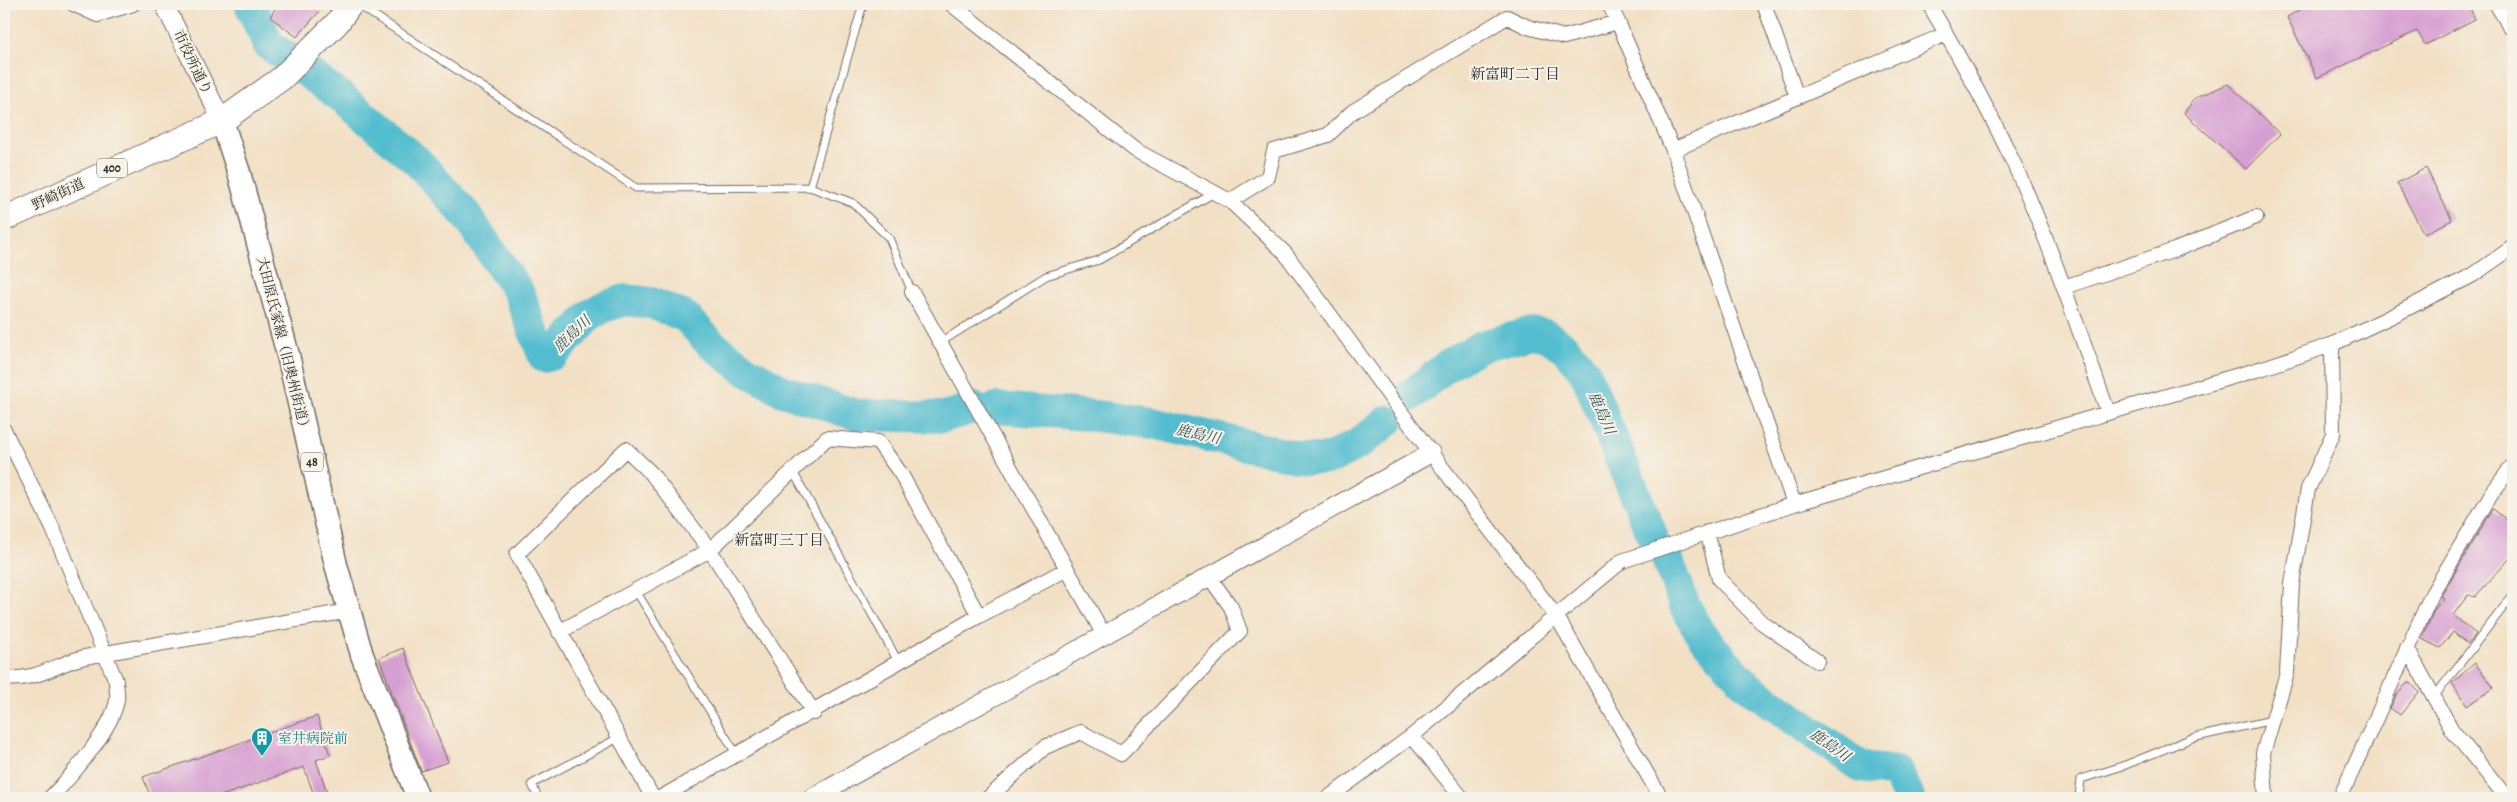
<svg xmlns="http://www.w3.org/2000/svg" width="2517" height="802" font-family="Alegreya,'Noto Serif JP',serif">
<style>
.lines{fill:none;stroke-linecap:round;stroke-linejoin:round}
.river{stroke:#53bdcf;stroke-width:32}
.building{fill:#d69fd1}
.service-casing{stroke:#716a61;stroke-width:9}
.minor-casing{stroke:#716a61;stroke-width:16}
.tertiary-casing{stroke:#716a61;stroke-width:20}
.primary-casing{stroke:#716a61;stroke-width:25}
.trunk-casing{stroke:#716a61;stroke-width:26}
.service{stroke:#fff;stroke-width:7}
.minor{stroke:#fff;stroke-width:14}
.tertiary{stroke:#fff;stroke-width:18}
.primary{stroke:#fff;stroke-width:22}
.trunk{stroke:#fff;stroke-width:24}
.labels{text-anchor:middle;stroke-width:4;stroke-linejoin:round;paint-order:stroke}
.shield{fill:#f7f3e8;stroke:#686764;stroke-width:1}
.shield-label{font-size:12px;font-weight:bold;fill:#2b2b2b}
.street-label{font-size:14px;fill:#2b2b2b;stroke:#f7f3e8}
.culture-label{font-size:14px;fill:#0d838f;stroke:#f7f3e8;text-anchor:start}
.neighbourhood-label{font-size:15px;fill:#2b2b2b;stroke:#f7f3e8}
.water-label{font-size:15px;font-style:italic;fill:#37575c;stroke:#f7f3e8}
</style>
<rect width="100%" height="100%" fill="#f7f3e8"/>
<filter id="ink" filterUnits="userSpaceOnUse"><feTurbulence type="fractalNoise" baseFrequency=".02" numOctaves="2"/><feDisplacementMap in="SourceGraphic" scale="10" xChannelSelector="R" yChannelSelector="G"/><feConvolveMatrix kernelMatrix="1 2 1 2 8 2 1 2 1" color-interpolation-filters="sRGB"/></filter>
<filter id="wash" filterUnits="userSpaceOnUse"><feTurbulence type="fractalNoise" baseFrequency=".0096" numOctaves="4" result="noise"/><feDisplacementMap in="SourceGraphic" scale="20" xChannelSelector="R" yChannelSelector="G"/><feGaussianBlur stdDeviation="1.12" result="paint"/><feColorMatrix in="noise" values="0 0 0 0 0 0 0 0 0 0 0 0 0 0 0 0 0 1.4 0 .05"/><feComposite in="paint" operator="in"/></filter>
<g filter="url(#wash)">
<rect width="100%" height="100%" fill="#f2e0c5"/>
<g class="lines">
<path class="river" d="M250,4L268,44L341,97L417,161L466,215L518,291L544,357L554,354L590,315L603,307L625,300L651,303L686,317L711,344L747,371L783,391L857,415L943,417L974,408
M1410,396L1448,365L1481,346L1532,333L1547,336L1565,348L1585,372L1652,535
M996,408L1087,415L1152,423L1305,459H1329L1358,444L1388,421
M1668,561L1685,606L1703,637L1748,686L1861,767L1896,772L1909,798"/>
</g>
<g id="blocks">
<path class="building" d="M278,4H326L297,37L270,17Z
M2310,4H2468L2475,19L2425,45L2417,31L2317,78L2287,17Z
M2228,84L2280,134L2246,169L2184,113L2195,98Z
M2426,168L2452,220L2424,234L2397,183Z
M2493,509L2513,525V555L2475,597L2468,595L2453,615L2476,634L2468,644L2453,632L2440,648L2422,639L2434,610L2444,598L2441,596Z
M403,648L448,762L421,771L379,658Z
M2475,663L2494,688L2467,706L2452,683Z
M2409,681L2419,692L2400,715L2390,708L2396,696Z
M317,716L330,755L316,760L329,798H315L304,767L215,798H151L143,777Z"/>
</g>
</g>
<g filter="url(#ink)">
<use href="#blocks" fill-opacity="0" stroke="#716a61" stroke-width="1"/>
<g class="lines">
<g class="service-casing">
<path id="service" d="M357,4L636,188L810,187L853,203L889,238L912,292
M810,187L863,4
M941,342L1046,276L1099,260L1214,193
M792,470L899,663
M636,591L737,755
M2434,697L2513,595
M538,798L532,784L620,737
M2079,798L2081,779L2123,766L2192,738L2272,720"/>
</g>
<g class="minor-casing">
<path id="minor" d="M73,4L97,15L133,4
M951,4L1135,150L1230,201L1285,253L1431,453L1557,617L1661,798
M1609,4L1618,22
M1764,4L1797,97
M1929,4C1959,56 1989,109 2014,164C2051,244 2078,329 2108,412
M1673,150L1946,34
M1230,201L1268,177L1274,151L1328,135L1352,112L1507,17L1528,27L1564,37L1618,22L1673,150L1794,504
M2064,287L2175,250L2256,217
M912,292L1104,635
M4,430L53,529L116,681C116,687 118,694 117,700C113,728 70,778 50,798
M1707,532L1719,579L1761,622L1817,661
M559,632L710,550L827,438L878,442L901,474L979,616
M2407,648L2452,730L2507,798
M4,678C30,681 48,670 71,661C82,657 94,655 106,653L349,611
M1412,736L1462,798
M653,798L517,554L626,449L651,473L710,550L814,713
M660,798L979,616L1067,569
M988,798L1045,747L1081,732L1121,754L1240,631L1231,607L1210,578
M1328,798L1412,736L1622,561L1794,504L2263,368L2331,345L2396,314L2473,275L2513,247
M2266,798L2263,753L2287,673L2292,584L2308,489L2333,434L2332,345
M2340,798L2432,594L2492,493L2513,465"/>
</g>
<g class="tertiary-casing">
<path id="tertiary" d="M164,4L222,121
M812,798L1431,453"/>
</g>
<g class="primary-casing">
<path id="primary" d="M222,121L240,176L288,355L336,565L362,655L418,798"/>
</g>
<g class="trunk-casing">
<path id="trunk" d="M2502,4L2513,22
M4,219L222,121L282,78L337,23L351,4"/>
</g>
<use href="#service" class="service"/>
<use href="#minor" class="minor"/>
<use href="#tertiary" class="tertiary"/>
<use href="#primary" class="primary"/>
<use href="#trunk" class="trunk"/>
</g>
</g>
<defs>
<g id="building-pin" transform="scale(1.125)"><path d="M0 17L-7.5 6A9.5 9.5 0 1 1 7.5 6Z" fill="#0f9aa8" stroke="#f7f3e8"/><path d="M-4-6H4V6H1V3H-1V6H-4ZM-2.5-4.3h1.7v1.8h-1.7ZM.8-4.3h1.7v1.8H.8ZM-2.5-1h1.7V.8h-1.7ZM.8-1h1.7V.8H.8Z" fill="#fff"/></g>
</defs>
<g fill-rule="evenodd">
<use href="#building-pin" x="262" y="738"/>
</g>
<g class="labels">
<g class="shield">
<rect x="97" y="158.5" width="30" height="19" rx="4"/>
<rect x="301" y="452.5" width="22" height="19" rx="4"/>
</g>
<g class="shield-label">
<text x="112" y="172">400</text>
<text x="312" y="466">48</text>
</g>
<g class="street-label">
<text transform="translate(193 62) rotate(64)" y="5">市役所通り</text>
<text transform="translate(58 194) rotate(-25)" y="5">野崎街道</text>
<text transform="translate(284 345) rotate(76)" y="5">大田原氏家線（旧奥州街道）</text>
</g>
<g class="culture-label">
<text x="278" y="743">室井病院前</text>
</g>
<g class="neighbourhood-label">
<text x="1515" y="79">新富町二丁目</text>
<text x="779" y="545">新富町三丁目</text>
</g>
<g class="water-label">
<text transform="translate(572 334) rotate(-44)" y="5">鹿島川</text>
<text transform="translate(1602 413) rotate(67)" y="5">鹿島川</text>
<text transform="translate(1198 434) rotate(13)" y="5">鹿島川</text>
<text transform="translate(1830 745) rotate(35)" y="5">鹿島川</text>
</g>
</g>
<rect width="2517" height="802" fill="none" stroke="#f7f3e8" stroke-width="20"/>
</svg>
